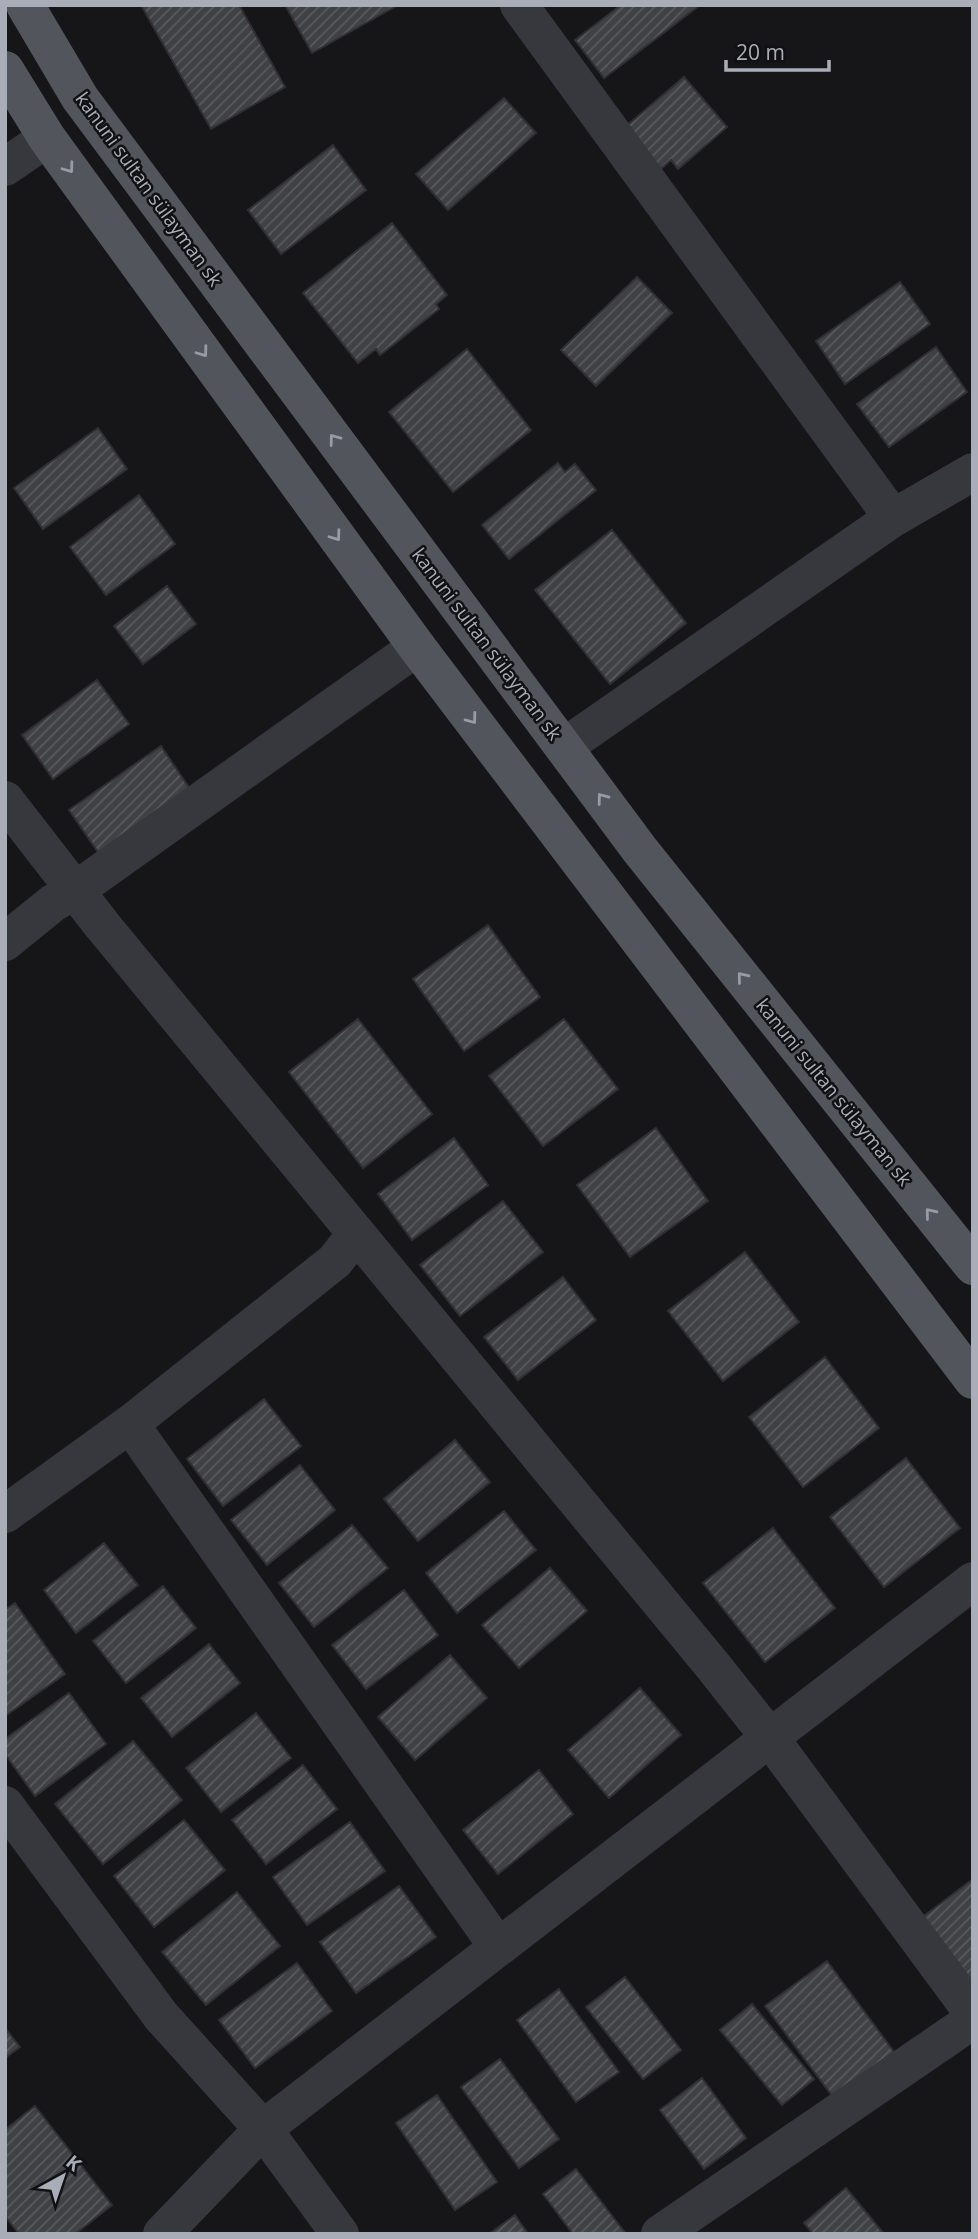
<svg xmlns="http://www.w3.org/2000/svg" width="978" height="2239" font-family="'Open Sans',sans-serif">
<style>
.building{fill:url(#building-hatch);stroke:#303034;stroke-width:2}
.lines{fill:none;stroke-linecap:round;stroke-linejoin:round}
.minor{stroke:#37383d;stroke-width:38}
.major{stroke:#53555c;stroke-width:38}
.oneway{stroke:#979ba6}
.labels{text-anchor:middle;stroke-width:5;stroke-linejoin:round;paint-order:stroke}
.street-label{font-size:19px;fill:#a8adb8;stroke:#111113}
</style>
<defs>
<pattern id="building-hatch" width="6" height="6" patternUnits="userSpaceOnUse" patternTransform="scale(1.75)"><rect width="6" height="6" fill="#404145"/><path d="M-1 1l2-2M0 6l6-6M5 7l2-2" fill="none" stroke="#595a5e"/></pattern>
</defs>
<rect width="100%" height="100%" fill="#161618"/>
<path class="building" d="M141,5H239L285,87L211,129Z
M285,5H398L312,53Z
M621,5H700L604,78L575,40Z
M684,77L727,127L678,169L671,160L654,175L618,133Z
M504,98L536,133L448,210L416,174Z
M333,145L366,190L281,254L248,210Z
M392,223L447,295L436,304L439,309L380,355L376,349L358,363L303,293Z
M637,277L672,313L596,386L561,350Z
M900,282L930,324L845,384L816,341Z
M936,347L967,392L889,447L857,404Z
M467,349L531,430L453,492L389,412Z
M98,428L127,469L43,529L14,488Z
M558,463L565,472L575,464L596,490L509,559L482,525Z
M139,495L175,544L106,595L70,547Z
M612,530L686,623L610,684L535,590Z
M167,586L196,624L143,664L114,626Z
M97,680L129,724L53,779L22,735Z
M161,746L192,792L100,855L69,810Z
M488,925L540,997L464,1051L413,979Z
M358,1019L432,1114L363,1168L289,1072Z
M564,1019L618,1089L543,1146L489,1076Z
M656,1128L708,1201L630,1257L577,1185Z
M454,1138L488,1185L412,1240L378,1194Z
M503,1201L543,1252L460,1316L420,1265Z
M745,1252L799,1322L723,1381L668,1311Z
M563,1277L596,1320L518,1380L484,1337Z
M825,1357L879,1428L803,1487L749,1417Z
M264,1399L301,1446L223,1506L187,1459Z
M455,1440L490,1482L418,1541L384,1499Z
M906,1458L960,1528L884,1587L830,1517Z
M300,1465L335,1510L267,1565L231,1520Z
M504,1511L536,1550L457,1613L426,1573Z
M352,1525L388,1568L314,1627L279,1583Z
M773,1528L835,1608L765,1662L703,1583Z
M104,1543L138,1585L76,1633L44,1590Z
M550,1568L587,1611L519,1668L482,1625Z
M163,1586L196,1628L126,1683L93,1641Z
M404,1590L438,1635L366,1689L332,1645Z
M15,1603L65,1674L5,1716V1610Z
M209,1644L240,1683L172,1737L141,1698Z
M450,1655L487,1698L415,1760L378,1717Z
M640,1688L681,1735L609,1798L568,1750Z
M69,1693L106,1744L35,1796L5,1754V1739Z
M256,1713L291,1758L221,1812L186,1768Z
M133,1741L182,1800L103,1864L55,1804Z
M303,1765L337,1809L266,1864L232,1820Z
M539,1770L573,1814L498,1874L463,1830Z
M184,1820L225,1870L154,1927L114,1876Z
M350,1822L385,1871L307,1925L273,1877Z
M973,1879V1987L920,1919Z
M399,1886L436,1937L356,1993L320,1942Z
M237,1892L280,1946L206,2005L162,1952Z
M827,1961L897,2056L836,2101L765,2006Z
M297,1963L332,2011L255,2068L219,2020Z
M625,1977L681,2050L643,2079L586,2007Z
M559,1989L619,2072L576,2102L517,2020Z
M752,2004L814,2079L782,2105L720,2030Z
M5,2028L20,2047L5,2058Z
M500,2059L559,2139L519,2168L461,2087Z
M702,2078L746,2138L704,2169L660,2110Z
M437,2095L497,2182L455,2210L396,2123Z
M35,2106L112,2205L75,2234H19L5,2216V2130Z
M576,2169L626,2234H573L543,2194Z
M846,2188L884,2234H813L804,2223Z
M515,2215L528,2234H489Z"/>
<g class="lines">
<path class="minor" d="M519,5L893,518
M5,167L47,138
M564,747L893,518L973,472
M5,800L102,925L713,1666L770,1738L973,2013
M5,942L53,903L76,890L417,647
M130,1424L498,1947
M5,1514L130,1424L335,1261L356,1234
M5,1805L161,2016L263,2129L340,2234
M162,2234L263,2129L973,1581
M660,2234L973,2020"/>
<path class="major" d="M25,5L80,98L640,850L973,1266
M5,70L47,138L417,647L973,1380"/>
</g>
<defs><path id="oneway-chevron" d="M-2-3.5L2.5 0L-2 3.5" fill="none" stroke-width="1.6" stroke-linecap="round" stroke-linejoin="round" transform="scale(1.75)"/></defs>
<g class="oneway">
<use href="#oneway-chevron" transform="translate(69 168) rotate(54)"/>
<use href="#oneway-chevron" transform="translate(203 352) rotate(54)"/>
<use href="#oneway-chevron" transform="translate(334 439) rotate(-127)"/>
<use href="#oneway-chevron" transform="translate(336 536) rotate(54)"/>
<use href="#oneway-chevron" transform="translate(472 719) rotate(53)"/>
<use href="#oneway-chevron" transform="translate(602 798) rotate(-127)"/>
<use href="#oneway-chevron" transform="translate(742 977) rotate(-129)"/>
<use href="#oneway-chevron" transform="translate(930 1213) rotate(-129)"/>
</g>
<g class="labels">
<g class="street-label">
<text transform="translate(149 189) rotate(54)" y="7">kanuni sultan sülayman sk</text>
<text transform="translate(487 644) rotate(53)" y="7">kanuni sultan sülayman sk</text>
<text transform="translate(834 1092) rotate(51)" y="7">kanuni sultan sülayman sk</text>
</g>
</g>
<rect width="978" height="2239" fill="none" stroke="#a8adb8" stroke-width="14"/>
<g transform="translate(63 2176) rotate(40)" stroke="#111113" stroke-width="5" paint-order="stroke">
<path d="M0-5L12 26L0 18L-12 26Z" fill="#a8adb8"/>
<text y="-10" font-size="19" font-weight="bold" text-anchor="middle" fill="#a8adb8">K</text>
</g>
<path d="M726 60v10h103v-10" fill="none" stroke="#a8adb8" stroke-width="3.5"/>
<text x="736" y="60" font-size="21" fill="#a8adb8" stroke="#111113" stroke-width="5" paint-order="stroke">20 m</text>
</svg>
